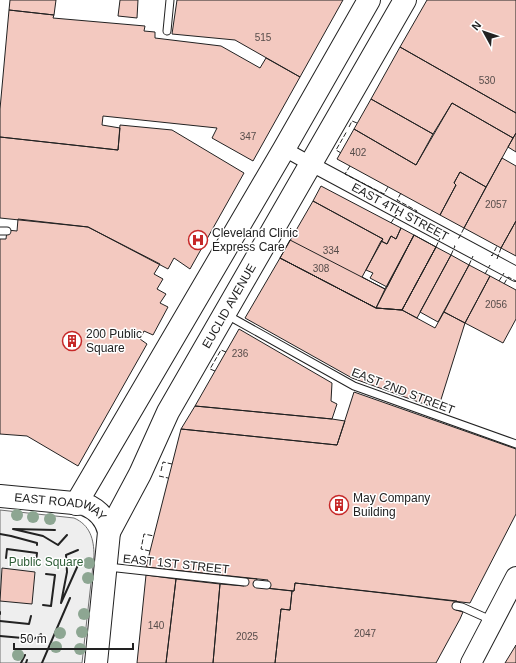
<svg xmlns="http://www.w3.org/2000/svg" width="516" height="663" font-family="Arial,sans-serif">
<style>
.green{fill:#eee;stroke:#6f6f6f}
.building{fill:#f3c9c0;stroke:#222}
.lines{fill:none;stroke-linecap:round;stroke-linejoin:round}
.lane-casing{stroke:#222;stroke-width:9}
.street-casing{stroke:#222;stroke-width:16}
.secondary-casing{stroke:#222;stroke-width:22}
.primary-casing{stroke:#222;stroke-width:24}
.lane{stroke:#fff;stroke-width:7}
.street{stroke:#fff;stroke-width:14}
.secondary{stroke:#fff;stroke-width:20}
.primary{stroke:#fff;stroke-width:22}
.fence{stroke:#222;stroke-width:1;stroke-dasharray:5 2;stroke-linecap:butt}
.wall{stroke:#222;stroke-width:2}
.tree{fill:#8da692}
.labels{text-anchor:middle;stroke-width:3;stroke-linejoin:round;paint-order:stroke}
.number-label{font-size:10px;fill:#564c4a}
.street-label{font-size:12px;fill:#222;stroke:#fff}
.poi-label{font-size:12px;fill:#222;stroke:#fff;text-anchor:start}
.park-label{font-size:12px;fill:#2f5e38;stroke:#fff}
</style>
<rect width="100%" height="100%" fill="#fff"/>
<path class="green" d="M0,510L74,518C90,525 94,539 94,556L82,663H0Z"/>
<path class="building" d="M10,0H56L54,15L9,10Z
M120,0H138L137,18L118,16Z
M177,0H343L300,77L235,40L172,34Z
M427,0H516V113L400,47Z
M9,10L54,15L53,18L145,26L144,31L155,32V38L221,46L260,68L266,58L300,77L253,161L212,138L217,128L103,116L102,125L120,128L118,150L0,137V109Z
M400,47L516,113V133L513,138L452,103L433,134L371,99Z
M371,99L433,134L416,165L354,129Z
M452,103L513,138L486,187L460,172L454,183L456,185L440,215L337,159L354,129L416,165Z
M120,125L172,130L244,173L190,269L174,258L168,269L88,227L0,218V137L118,150Z
M516,133V152L508,147Z
M502,158L516,166V221L501,248L464,228Z
M460,172L486,187L464,228L440,215L456,185L454,183Z
M321,186L401,228L396,239L391,236L387,244L381,241L383,239L313,201Z
M313,201L383,239L362,277L385,289L376,308L280,258Z
M18,219L88,227L160,264L154,274L163,279L157,289L166,294L160,303L168,307L153,335L144,331L140,339L147,344L78,466L27,436L0,434V239H6L7,230L17,231Z
M516,221V256L501,248Z
M401,228L414,235L387,287L370,278L373,273L366,270L381,241L387,244L391,236L396,239Z
M414,235L436,247L402,310L376,308Z
M414,235L436,247L402,310L376,308L280,258L290,240L385,289Z
M436,247L451,255L417,318L402,310Z
M451,255L469,265L438,322L420,312Z
M280,258L376,308L402,310L435,328L444,312L465,323L438,409L352,378L245,318Z
M469,265L490,276L465,323L444,312Z
M490,276L516,290V319L503,343L465,323Z
M239,329L332,383L331,401L337,404L332,419L195,406Z
M354,392L516,449V514L470,603L295,583L294,591L266,588L268,580L146,567L181,429L337,445Z
M195,406L332,419L345,421L337,445L181,429Z
M2,568L35,572L32,604L0,601Z
M146,575L176,579L166,663H137Z
M245,578L257,579L256,587L292,591L290,610L281,609L275,663H213L220,584L244,586Z
M176,579L220,584L213,663H166Z
M295,583L457,601L456,610L463,612L460,619L436,663H275L281,609L290,610L292,591H294Z
M516,645V663H505Z"/>
<g class="lines">
<g class="lane-casing">
<path id="lane" d="M167,31L170,0
M0,231H7
M227,315L354,386L516,444
M108,567L245,582
M257,584L267,585
M456,606L462,607L491,620"/>
</g>
<g class="street-casing">
<g id="street">
<path id="s1" d="M284,149L311,164L516,274"/>
</g>
</g>
<g class="secondary-casing">
<path id="secondary" d="M471,663L516,577"/>
</g>
<g class="primary-casing">
<g id="primary">
<path id="s2" d="M0,496L84,504C97,509 106,518 109,532L96,663"/>
<path d="M76,504L284,149L369,0"/>
<path id="s3" d="M109,532L140,474L168,412L405,0"/>
</g>
</g>
<use href="#lane" class="lane"/>
<use href="#street" class="street"/>
<use href="#secondary" class="secondary"/>
<use href="#primary" class="primary"/>
<path class="fence" d="M349,127L352,121L357,123
M341,153L336,150L347,131
M350,166L345,174L384,194L388,187
M401,193L397,200L417,211L415,214
M391,223L396,215L397,216
M458,238H459L464,228
M436,247L440,238
M451,255L455,246H454
M491,255L492,256L497,246
M497,259L501,248
M469,265L473,256
M485,274L490,265
M499,281L504,273
M504,284L508,277L516,281
M215,371L210,369L221,350L226,352
M161,471L163,462L172,464
M159,476L168,478
M150,551L141,549L144,534L154,536"/>
<path class="wall" d="M55,530L13,529L43,536L58,545L67,535
M0,534L11,536L37,543V545
M6,558L7,549L37,553L36,562
M78,565L61,603L67,572L66,555L78,550
M43,605L51,606L55,575L46,574
M0,614V612
M0,621L29,624L31,616
M0,636L34,639L41,634
M21,663L25,655
M26,663L27,660
M42,663L70,598"/>
</g>
<g class="tree">
<circle cx="17" cy="515" r="6"/>
<circle cx="33" cy="517" r="6"/>
<circle cx="50" cy="519" r="6"/>
<circle cx="89" cy="563" r="6"/>
<circle cx="88" cy="578" r="6"/>
<circle cx="84" cy="614" r="6"/>
<circle cx="82" cy="632" r="6"/>
<circle cx="60" cy="633" r="6"/>
<circle cx="56" cy="647" r="6"/>
<circle cx="80" cy="649" r="6"/>
<circle cx="18" cy="655" r="6"/>
</g>
<defs>
<g id="hospital-ring" transform="scale(1)"><circle r="9.5" fill="#fff" stroke="#c62828" stroke-width="1.5"/><path d="M-5-5h3v3.5h4V-5h3V5h-3V1.5h-4V5h-3Z" fill="#c62828"/></g>
<g id="building-ring" transform="scale(1)"><circle r="9.5" fill="#fff" stroke="#c62828" stroke-width="1.5"/><path d="M-4-6H4V6H1V3H-1V6H-4ZM-2.5-4.3h1.7v1.8h-1.7ZM.8-4.3h1.7v1.8H.8ZM-2.5-1h1.7V.8h-1.7ZM.8-1h1.7V.8H.8Z" fill="#c62828"/></g>
</defs>
<g fill-rule="evenodd">
<use href="#hospital-ring" x="198" y="240"/>
<use href="#building-ring" x="72" y="341"/>
<use href="#building-ring" x="339" y="505"/>
</g>
<g class="labels">
<g class="number-label">
<text x="263" y="41">515</text>
<text x="487" y="84">530</text>
<text x="248" y="140">347</text>
<text x="358" y="156">402</text>
<text x="496" y="208">2057</text>
<text x="331" y="254">334</text>
<text x="321" y="272">308</text>
<text x="496" y="308">2056</text>
<text x="240" y="357">236</text>
<text x="156" y="629">140</text>
<text x="365" y="637">2047</text>
<text x="247" y="640">2025</text>
</g>
<g class="street-label">
<text dy="4" stroke="none"><textPath href="#s1" startOffset="132">EAST 4TH STREET</textPath></text>
<text dy="4" stroke="none"><textPath href="#s3" startOffset="256">EUCLID AVENUE</textPath></text>
<text transform="translate(403 391) rotate(21)" y="4">EAST 2ND STREET</text>
<text dy="4" stroke="none"><textPath href="#s2" startOffset="62">EAST ROADWAY</textPath></text>
<text transform="translate(176 564) rotate(6)" y="4">EAST 1ST STREET</text>
</g>
<g class="poi-label">
<text x="212" y="237">Cleveland Clinic<tspan x="212" dy="14">Express Care</tspan></text>
<text x="86" y="338">200 Public<tspan x="86" dy="14">Square</tspan></text>
<text x="353" y="502">May Company<tspan x="353" dy="14">Building</tspan></text>
</g>
<g class="park-label">
<text x="46" y="566">Public Square</text>
</g>
</g>
<g transform="translate(484 32) rotate(310)" stroke="#ffffff" stroke-width="3" paint-order="stroke">
<path d="M0-3L7 15L0 10L-7 15Z" fill="#222222"/>
<text y="-6" font-size="11" font-weight="bold" text-anchor="middle" fill="#222222">N</text>
</g>
<path d="M14 643v6h119v-6" fill="none" stroke="#222222" stroke-width="2"/>
<text x="20" y="643" font-size="12" fill="#222222" stroke="#ffffff" stroke-width="3" paint-order="stroke">50 m</text>
</svg>
